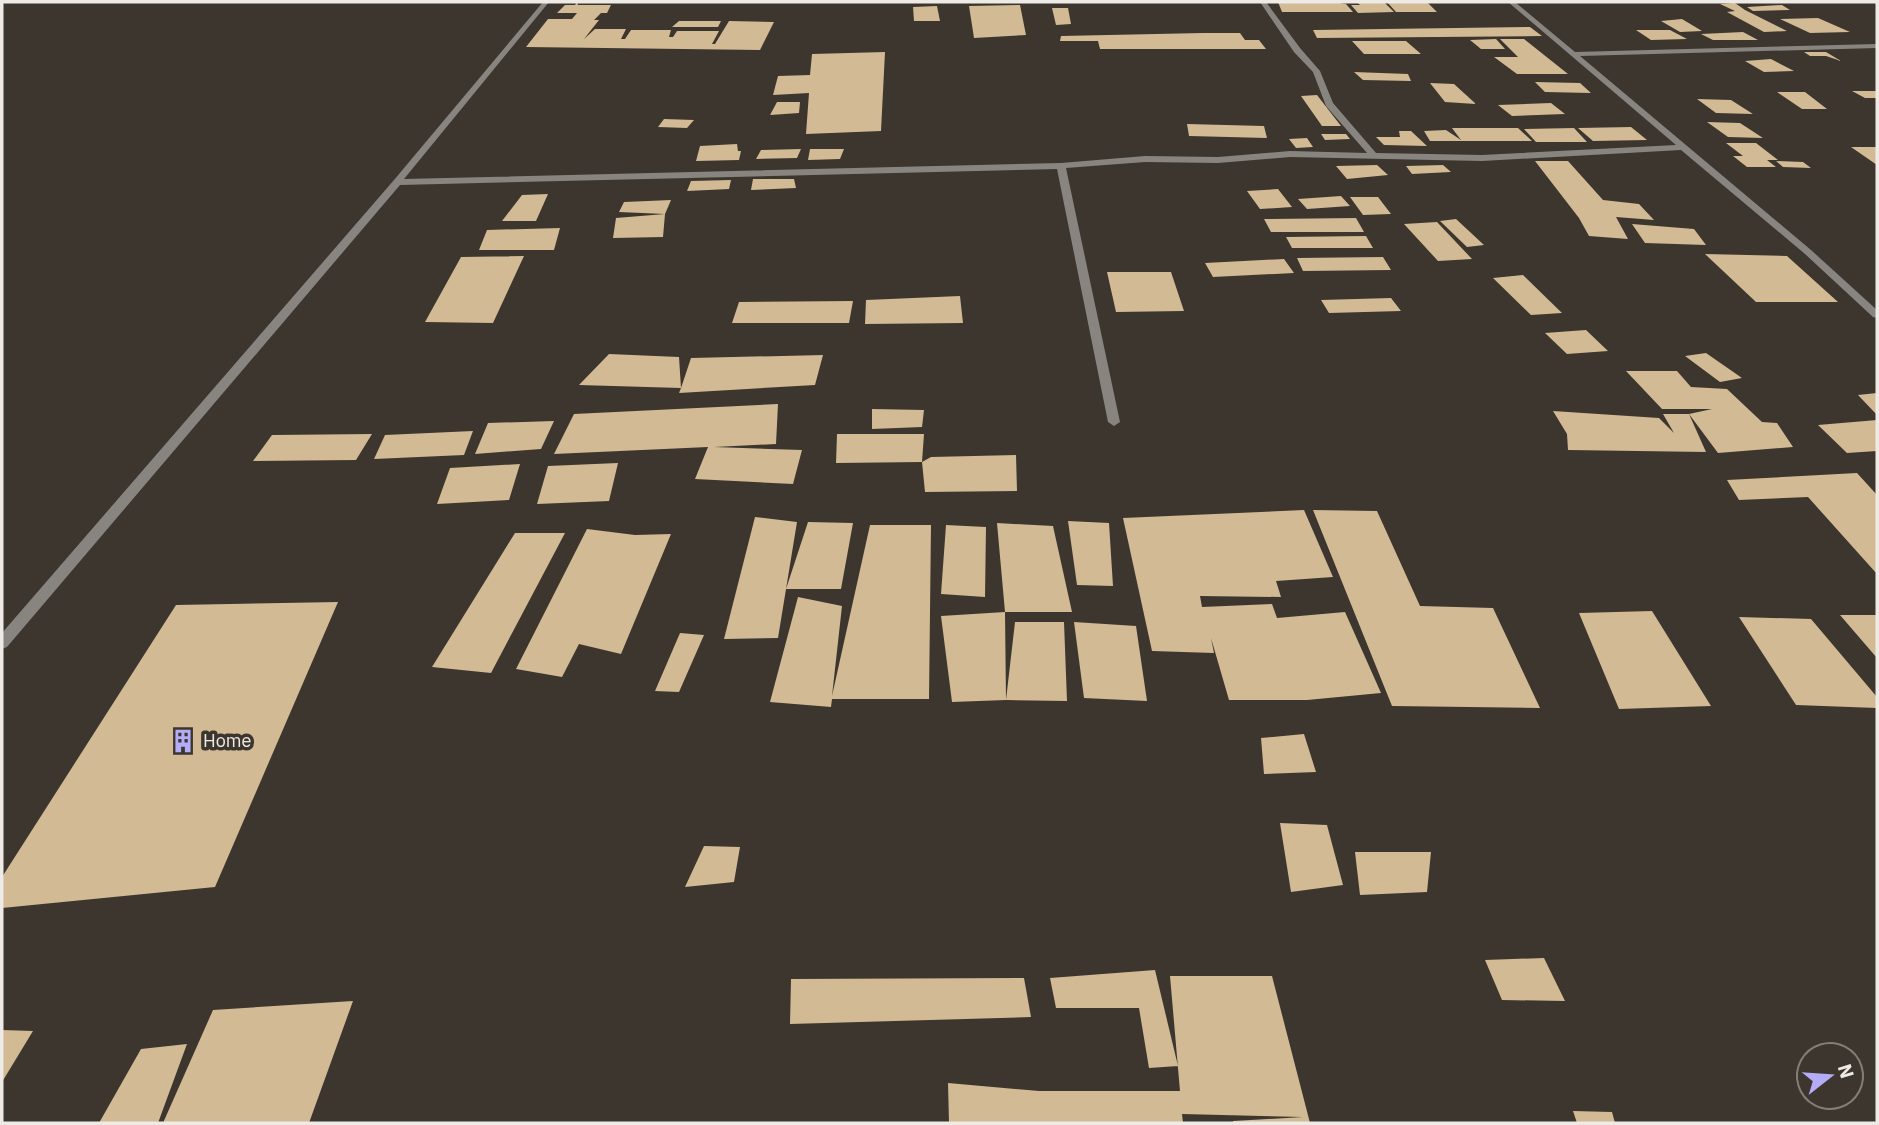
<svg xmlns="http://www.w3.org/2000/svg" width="1879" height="1125" font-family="'IBM Plex Sans',sans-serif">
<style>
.building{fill:#d1ba94}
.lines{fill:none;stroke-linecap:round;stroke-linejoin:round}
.street{fill:#888581;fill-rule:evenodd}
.labels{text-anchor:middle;stroke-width:7;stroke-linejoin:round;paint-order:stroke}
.poi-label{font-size:18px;fill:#eeeae5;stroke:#3c362e;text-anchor:start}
</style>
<rect width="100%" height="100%" fill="#3c362e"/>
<path class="building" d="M577,2L578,5H611L607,13H601L594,20H599L584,39L595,29H626L621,39H625L631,30H671L669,37H673L677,31H719L712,44H715L729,21L774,22L760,50L526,47L548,19H572L577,13H557L565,5H575Z
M1278,2H1334L1346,4L1353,12H1282Z
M1357,2H1384L1394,12L1358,13L1351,5H1360Z
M1387,2H1427L1437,12H1396Z
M1735,3L1745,10L1787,31L1764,32L1727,12L1735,11L1720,4Z
M1020,5L1026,35L974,38L969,6Z
M1782,5L1790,10L1753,11L1747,7Z
M937,6L940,21H914L913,7Z
M1052,8H1068L1071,24L1056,25Z
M1818,18L1850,32L1810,33L1780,19Z
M1682,19L1702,31L1680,32L1661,21Z
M679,21H721L718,27H672Z
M1530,27L1542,36L1317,38L1313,30Z
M1636,30H1670L1687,39L1651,40Z
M1743,32L1758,40H1713L1701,34Z
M1203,33H1240L1245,40H1259L1266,49H1100L1098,41H1060L1061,36Z
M1496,39L1505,49H1481L1470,40Z
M1500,39H1524L1568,74H1517L1494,57H1518Z
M1352,41H1406L1421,54H1364Z
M885,52L881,131L806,134L809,93L773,95L778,76L810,75L812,54Z
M1804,52H1826L1841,61L1826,56H1810Z
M1771,59L1794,71L1764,72L1745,61Z
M1354,72L1408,74L1411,81L1363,80Z
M1535,82L1580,83L1591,93L1545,92Z
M1430,83L1454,84L1476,104L1445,102Z
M1852,91H1877V98H1865Z
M1777,92H1805L1827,109H1802Z
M1317,95L1341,126H1322L1301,96Z
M1697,99L1731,100L1753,114L1716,113Z
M777,102H800L799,113L770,115Z
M1551,103L1565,114L1512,116L1498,105Z
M664,119L694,120L687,128L658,127Z
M1707,122L1740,123L1763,138L1728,137Z
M1187,124L1264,126L1267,138L1189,136Z
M1631,127L1647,140L1593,141L1578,128Z
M1452,128H1518L1532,141H1430L1424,131L1446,130L1461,140Z
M1574,128L1587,142H1536L1524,129Z
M1399,131H1411L1427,146L1384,145L1376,137H1400Z
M1321,134H1346L1350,139L1325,140Z
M1307,138L1313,147L1296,148L1289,139Z
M1726,143H1756L1778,160H1767L1776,167H1747L1733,156H1743Z
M737,144L738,151H741L739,160L696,161L700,146Z
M1851,147H1877V165Z
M801,149L797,158L756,159L761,150Z
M810,149H844L840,159L808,160Z
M1535,161H1568L1603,200L1639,204L1654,220L1616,217L1628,239L1589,236L1579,218Z
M1776,161L1803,162L1811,168L1783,167Z
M1377,165L1388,175L1347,179L1336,166Z
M1443,165L1451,172L1412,174L1406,166Z
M753,179H794L796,188L751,190Z
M731,180L729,189L687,191L691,181Z
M1278,189L1292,207L1260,209L1247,191Z
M548,194L536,221H502L522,195Z
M1341,196L1350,206L1307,209L1298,199Z
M1350,197H1378L1391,214L1363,215Z
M671,200L665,214L619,212L624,202Z
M665,214L663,237L613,238L616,218Z
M1356,218L1364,232H1271L1264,219Z
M1456,219L1484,245L1467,247L1440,221Z
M1437,222L1472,259L1438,261L1404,224Z
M1632,224L1694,229L1706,245L1645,243Z
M560,228L554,250H479L487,230Z
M1366,236L1373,248H1292L1286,237Z
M1705,254L1787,256L1838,302H1756Z
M524,256L493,323L425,322L461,257Z
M1383,257L1391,270L1303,271L1297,258Z
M1284,259L1294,273L1213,277L1205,263Z
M1107,272H1171L1184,311L1116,312Z
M1523,275L1562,313L1531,315L1493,278Z
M960,296L963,323L865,324L866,300Z
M1391,298L1401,311L1329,313L1321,300Z
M853,301L849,323H732L739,302Z
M1586,330L1608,351L1567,354L1545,333Z
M1706,353L1742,378L1720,382L1685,356Z
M609,354L679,357L681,388L691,358L823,355L815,385L679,393L681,388L579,385Z
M1626,371H1677L1691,387L1727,389L1762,422L1777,423L1793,447L1718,453L1689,414L1706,452L1568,450L1567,434L1553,411L1659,418L1674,433L1663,414H1689L1712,409H1662Z
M1877,393V415L1858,395Z
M778,404L776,444L714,447L802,450L793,484L695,479L708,447L554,454L574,414Z
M872,409L924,410L922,427L872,429Z
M1877,420V451L1847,453L1818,425Z
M554,421L541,449L475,454L488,423Z
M473,431L464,455L374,459L385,435Z
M372,434L356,460L253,461L272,435Z
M837,434H924L922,462L836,463Z
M1016,455L1017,491L925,492L922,462L931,457Z
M618,463L609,501L537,504L548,466Z
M520,464L509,500L437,504L450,468Z
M1857,473L1877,495V574L1808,497L1739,500L1727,480Z
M1304,510L1333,577L1276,581L1281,597L1200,596L1202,607L1272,604L1277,618L1345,612L1381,693L1307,700H1229L1211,638L1214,653L1152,651L1123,518Z
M1313,510L1377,511L1420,606L1493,608L1540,708L1392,706Z
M755,517L797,522L778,638L724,639Z
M1068,521L1109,523L1113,586L1077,585Z
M808,522L853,523L841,589H786Z
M997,523L1053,526L1072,612H1005Z
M870,525H931L929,699H832L831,707L770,702L798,597L842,606L832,696Z
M946,525L986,527L985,597L941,594Z
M587,529L635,535L671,534L621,654L579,644L562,677L516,669Z
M515,533H565L491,673L432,667Z
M338,602L215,887L2,908V877L176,605Z
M1652,611L1711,706L1619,709L1579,613Z
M1005,612L1006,700L952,702L941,616Z
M1840,615H1877V658Z
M1739,617L1811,619L1877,697V708L1796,705Z
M1015,622H1064L1067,701L1006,700Z
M1074,622L1136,626L1147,701L1084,698Z
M680,633L704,635L679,692L655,691Z
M1304,734L1316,772L1264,774L1261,738Z
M1280,823L1327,825L1343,885L1291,892Z
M704,846L740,847L734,882L685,887Z
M1355,852H1431L1427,892L1360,895Z
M1544,958L1565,1001L1502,1000L1485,960Z
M1155,970L1178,1066L1149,1068L1139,1008H1056L1050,978Z
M1170,976H1272L1310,1123H1233V1121L1303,1117L1182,1114L1183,1123H949L948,1083L1039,1091H1180Z
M1024,978L1031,1017L790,1024L791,979Z
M353,1001L309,1123H163L213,1010Z
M2,1030L33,1031L2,1082Z
M187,1044L158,1123H99L141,1049Z
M1573,1111L1612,1112L1615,1123H1577Z"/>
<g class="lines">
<path class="street" d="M543,2H549L404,179L1061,163L1145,156L1218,157L1290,151L1367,153L1326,106L1313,72L1294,52L1260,2H1266L1300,48L1320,71L1333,103L1376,153L1482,155L1676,145L1508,2H1515L1575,52L1877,44V48L1580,56L1811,250L1877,310V318L1873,317L1805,254L1681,150L1482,161L1290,157L1218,163L1145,162L1066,168L1120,422L1114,426L1108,422L1057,169L400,185L7,647L2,649V633L394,180Z"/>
</g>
<defs>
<g id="building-bare" transform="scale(1.89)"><path d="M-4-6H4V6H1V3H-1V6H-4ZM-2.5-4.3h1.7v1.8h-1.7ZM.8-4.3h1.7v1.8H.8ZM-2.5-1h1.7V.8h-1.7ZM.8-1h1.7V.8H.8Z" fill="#b5acf8" stroke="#3c362e" stroke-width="2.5" paint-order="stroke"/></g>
</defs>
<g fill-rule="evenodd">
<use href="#building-bare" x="183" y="741"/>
</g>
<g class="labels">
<g class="poi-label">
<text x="203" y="747">Home</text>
</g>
</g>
<rect width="1879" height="1125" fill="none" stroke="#eeeae5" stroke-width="7"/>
<g transform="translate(1830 1076) rotate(73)"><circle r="33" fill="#3c362e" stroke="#837e77" stroke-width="2"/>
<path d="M0-5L12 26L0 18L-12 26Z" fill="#b5acf8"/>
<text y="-10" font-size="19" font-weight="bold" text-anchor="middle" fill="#eeeae5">N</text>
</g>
</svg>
